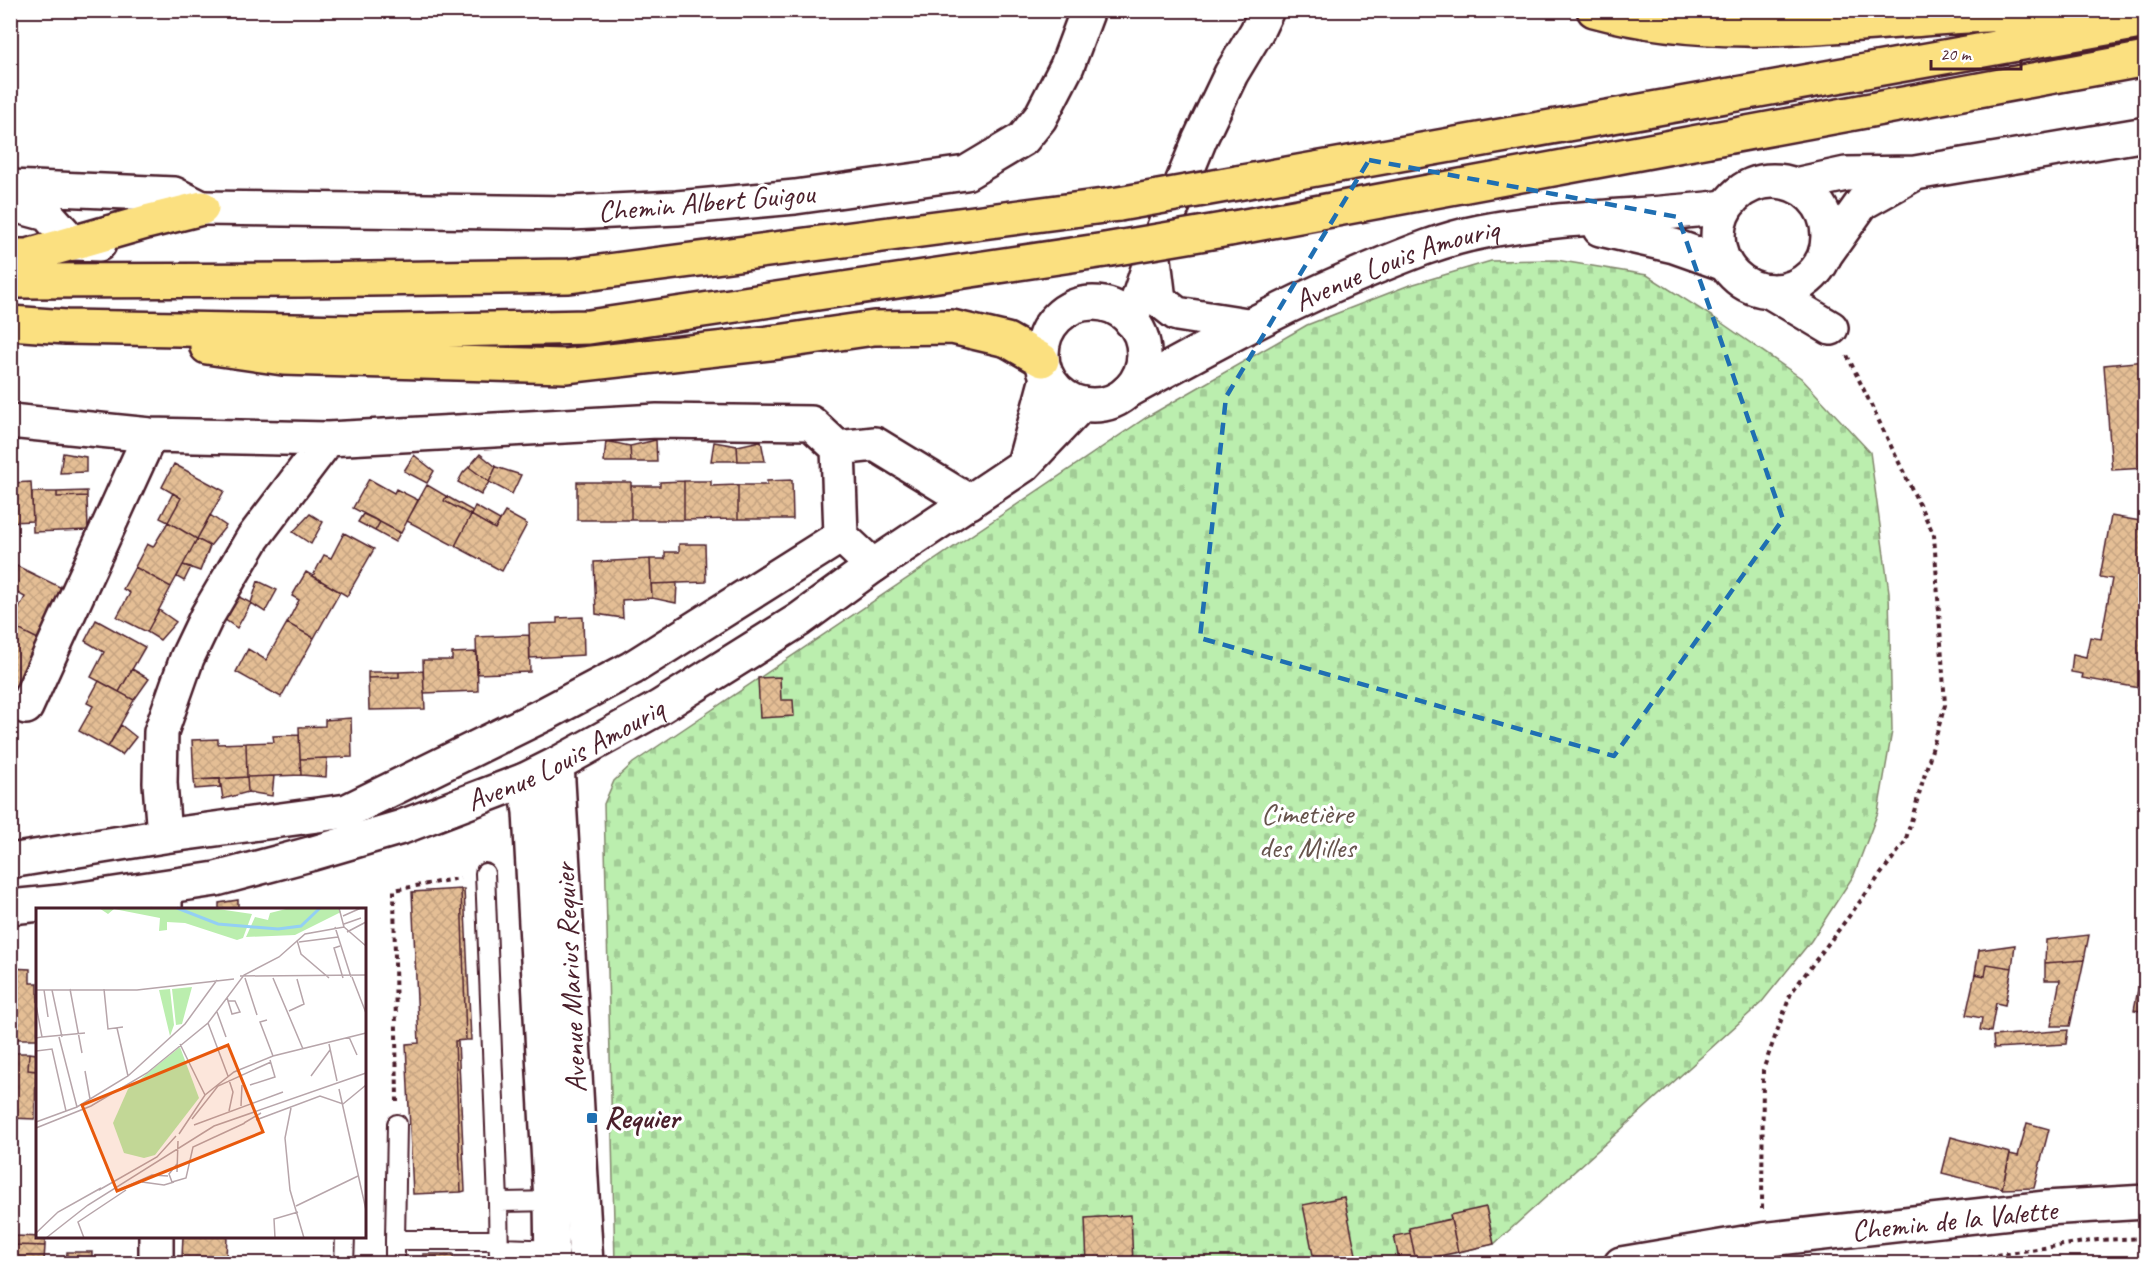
<svg xmlns="http://www.w3.org/2000/svg" width="2156" height="1274" font-family="Caveat,sans-serif">
<style>
.cemetery{fill:url(#cemetery-stones);stroke:#82866c;stroke-width:1.5}
.building{fill:url(#building-cross-hatch);stroke:#4a1f2b;stroke-width:1.5}
.lines{fill:none;stroke-linecap:round;stroke-linejoin:round}
.service-casing{stroke:#4a1f2b;stroke-width:22}
.minor-casing{stroke:#4a1f2b;stroke-width:38}
.tertiary-casing{stroke:#4a1f2b;stroke-width:38}
.trunk-casing{stroke:#4a1f2b;stroke-width:38}
.path{stroke:#4a1f2b;stroke-width:4;stroke-dasharray:4.5 4.5;stroke-linecap:butt}
.service{stroke:#fff;stroke-width:18}
.minor{stroke:#fff;stroke-width:33}
.tertiary{stroke:#fff;stroke-width:33}
.trunk{stroke:#fbe080;stroke-width:33}
.trunk-bridge-casing{stroke:#4a1f2b;stroke-width:38;stroke-linecap:butt}
.trunk-bridge{stroke:#fbe080;stroke-width:33}
.marked{fill:none;stroke:#1f6fb2;stroke-width:4.5;stroke-dasharray:12 8;stroke-linejoin:round}
.poi-dot{fill:#1f6fb2;stroke:#fff;stroke-width:2}
.labels{text-anchor:middle;stroke-width:6;stroke-linejoin:round;paint-order:stroke}
.street-label{font-size:30px;fill:#4a1f2b;stroke:#fff}
.park-label{font-size:30px;fill:#66534c;stroke:#fff}
.poi-label{font-size:30px;font-weight:bold;fill:#4a1f2b;stroke:#fff;text-anchor:start}
.inset-river{fill:none;stroke:#93cff4;stroke-width:3}
.inset-road{fill:none;stroke:#b7a5aa;stroke-width:1.5}
.view{fill:#e8590c;fill-opacity:0.15;stroke:#e8590c;stroke-width:3}
.inset-edge{fill:none;stroke:#4a1f2b;stroke-width:3}
</style>
<defs>
<pattern id="cemetery-stones" width="16" height="16" patternUnits="userSpaceOnUse" patternTransform="scale(1.5)"><rect width="16" height="16" fill="#bbeeae"/><path d="M2 7V4a2 2 0 0 1 4 0v3zM10 15v-3a2 2 0 0 1 4 0v3z" fill="#a2cc96"/></pattern>
<pattern id="building-cross-hatch" width="8" height="8" patternUnits="userSpaceOnUse" patternTransform="scale(1.5)"><rect width="8" height="8" fill="#e4be95"/><path d="M0 0l8 8M0 8l8-8" fill="none" stroke="#c5a381"/></pattern>
</defs>
<rect width="100%" height="100%" fill="#fff"/>
<filter id="ink" filterUnits="userSpaceOnUse"><feTurbulence type="fractalNoise" baseFrequency=".0167" numOctaves="2"/><feDisplacementMap in="SourceGraphic" scale="12" xChannelSelector="R" yChannelSelector="G"/><feConvolveMatrix kernelMatrix="1 2 1 2 8 2 1 2 1" color-interpolation-filters="sRGB"/></filter>
<g filter="url(#ink)">
<path class="cemetery" d="M1556,260L1647,275L1716,319L1801,378L1870,452L1889,592L1892,731L1878,812L1854,875L1811,941L1761,1003L1494,1244L1407,1264L615,1263L604,804L614,781L633,763L1147,417L1307,325L1407,286L1491,261Z"/>
<path class="building" d="M2146,361V468L2112,470L2104,365Z
M656,440L657,462H631L630,446Z
M606,441L630,446L631,462H604Z
M761,441L765,461H738L737,446Z
M714,442L737,446L738,461H711Z
M63,453L86,457V472L60,473Z
M480,454L496,467L489,482L469,467Z
M414,455L434,471L427,483L404,471Z
M174,464L224,491L197,539L168,522L181,498L162,487Z
M469,467L489,482L481,495L458,482L463,473Z
M496,467L521,475L512,494L489,482Z
M369,479L394,493L396,489L418,500L401,533L353,508Z
M792,480L793,519H738V485H767V481Z
M684,481V520H631V486H660V482Z
M684,481H711V486L738,485V519L684,520Z
M31,482L33,521L10,522V483Z
M577,482H631V520H577Z
M427,485L446,496L444,501L471,515L455,546L407,521Z
M87,491V496L57,497V492Z
M32,492H57V497L87,496L88,530L33,532Z
M173,493L181,498L168,522L160,518Z
M446,496L473,511L471,515L444,501Z
M475,506L500,520L495,529L471,515Z
M505,512L527,524L502,571L455,546L471,515L495,529Z
M310,514L323,522L311,544L293,532Z
M363,514L380,522L375,531L358,522Z
M210,515L226,526L210,546L197,539Z
M2111,516L2146,522V689L2082,678L2083,674L2071,672L2073,654L2086,657L2090,637L2101,639L2112,579L2100,577Z
M168,522L197,539L171,587L135,567L147,544L153,547Z
M380,522L400,533L395,542L375,531Z
M344,533L374,549L347,596L313,576L324,555L331,558Z
M197,539L210,546L200,571L183,565Z
M679,544H705L706,582L651,584L650,559H665V552H679Z
M650,559L652,598L622,600L623,618L596,614L594,562Z
M183,565L191,567L184,581L177,577Z
M17,566L66,590L40,640L10,625L25,597L10,589V579Z
M135,567L171,587L147,632L117,617L130,593L123,589Z
M306,572L340,592L314,638L287,623L299,600L292,596Z
M258,581L277,590L265,612L251,603Z
M677,583L676,603L652,598L651,584Z
M239,597L251,603L237,628L221,617Z
M159,610L176,622L160,640L147,632Z
M583,617L584,655L530,658L529,624L557,623V618Z
M96,620L145,647L119,692L91,677L104,652L85,641Z
M287,623L314,638L281,697L236,672L248,649L266,660Z
M10,625L40,640L16,687L10,684Z
M529,635L530,672L477,674L476,637Z
M477,652L478,691L424,693L423,660H452V653Z
M132,669L149,679L134,700L119,692Z
M423,671L425,709L369,710L368,678L399,677V672Z
M368,672H399V677L368,678Z
M780,677L781,700H793L794,716L760,718L758,678Z
M99,681L134,700L108,747L79,731L93,706L87,703Z
M10,684L23,691L10,715Z
M351,718L352,757L300,759L299,727L325,726V720Z
M121,725L136,737L122,755L108,747Z
M299,735L301,775L247,777L246,743L274,742L273,736Z
M218,739V744L246,743L247,777L194,780L192,740Z
M327,758L326,777L301,775L300,759Z
M274,776L272,796L248,792L247,777Z
M247,777L248,792L223,799L220,779Z
M220,779V787L195,789L194,780Z
M461,889L466,1040L455,1041L461,1192L413,1194L406,1044L419,1043L412,892Z
M461,889H464L471,1040H466Z
M238,900V910H219V903Z
M2089,935L2084,960L2045,963L2046,940Z
M2015,945L2012,968L1987,964L1985,976L1975,974L1979,950Z
M2145,954H2146V1012L2134,1010Z
M2084,960L2070,1026H2051L2060,980H2045V963Z
M1987,964L2012,968L2005,1005L1996,1003L1991,1032L1980,1030L1982,1018L1966,1015L1975,974L1985,976Z
M10,968L30,969V983H38V1039H10Z
M2068,1030L2066,1044L1994,1048L1993,1036Z
M455,1041H458L465,1191L461,1192Z
M10,1053H29L28,1070L36,1071L35,1119L10,1118Z
M29,1053L37,1054L36,1071L28,1070Z
M2027,1123L2049,1129L2034,1188L2002,1189L2010,1154L2018,1156Z
M1951,1137L2010,1153L2002,1188L1942,1173Z
M1344,1197L1358,1264H1296L1314,1260L1303,1205Z
M1486,1207L1494,1244L1458,1252L1450,1215Z
M1131,1215L1133,1264H1087L1085,1218Z
M1451,1219L1458,1252L1416,1261L1409,1228Z
M1410,1233L1416,1261L1400,1264L1394,1236Z
M15,1236L45,1237V1246L15,1245Z
M183,1236H227L226,1259L182,1258Z
M15,1245L45,1246L44,1261H67L66,1264H10V1255H14Z
M67,1252H92V1264H66Z
M423,1254H453L454,1264H423Z
M312,1256H321V1262H312Z
M182,1258L225,1259V1264H182Z
M298,1261L321,1262V1264H298Z"/>
<g class="lines">
<g class="service-casing">
<path id="service" d="M485,873L498,1202L557,1201
M397,1124L395,1240H497
M498,1202L499,1264
M499,1248L560,1250
M344,1264L345,1236
M395,1264V1240"/>
</g>
<g class="minor-casing">
<path id="minor" d="M10,187L174,194L202,208
M10,204L47,214L73,243L99,244
M1769,291L1831,328
M10,421L150,435L328,439L657,421L811,423L838,448
M873,566L841,536L838,448L875,444L970,502
M26,707L150,435
M164,836L160,783L161,732L187,658L207,616L253,538L328,439
M10,861L164,836L347,811L545,714L632,668L841,536
M165,910V888
M156,1264V1236
M1621,1264L1762,1240L2046,1208L2146,1202"/>
</g>
<g class="tertiary-casing">
<g id="tertiary">
<circle cx="1773" cy="236" r="55"/>
<path d="M1795,185L1846,174L1915,173L2146,134"/>
<path d="M202,208L570,213L677,208L795,197L966,173L1023,139L1040,118L1067,66L1088,10"/>
<path d="M1600,229L1674,246L1725,264"/>
<path d="M1825,255L1862,203L1912,175"/>
<path d="M1154,259L1159,300L1177,314L1247,325"/>
<circle cx="1093" cy="354" r="51"/>
<path d="M1131,321L1153,254L1200,139L1231,74L1257,31L1267,10"/>
<path id="s1" d="M1128,391C1209,346 1290,302 1376,267C1410,253 1444,239 1480,232C1561,216 1644,217 1725,207"/>
<path d="M1025,460L1047,378"/>
<path d="M557,764L586,1264"/>
<path d="M525,780L530,812L551,1202L552,1264"/>
<path id="s2" d="M10,907L61,902L216,879L310,854L402,827L525,780L557,764L660,707L799,620L873,566L1024,465L1082,404"/>
</g>
</g>
<g class="trunk-casing">
<path id="trunk" d="M1594,10C1704,40 1811,28 1923,19C1976,15 2029,13 2082,10
M1237,183L2146,21
M1229,229L2146,59
M10,256H27L146,222L202,208
M10,281L303,280L569,276L1119,204
M10,323L66,327L354,332L589,327L1105,250
M207,347L283,358L565,366L778,342L874,328L952,327L1007,340L1042,360"/>
</g>
<path class="path" d="M397,1102L394,890L460,878
M1762,1209L1763,1070L1791,993L1905,842L1945,705L1934,535L1846,353
M1934,1264L2098,1240L2146,1238"/>
<use href="#service" class="service"/>
<use href="#minor" class="minor"/>
<use href="#tertiary" class="tertiary"/>
<use href="#trunk" class="trunk"/>
<g class="trunk-bridge-casing">
<path id="trunk-bridge" d="M1119,204L1237,183
M1105,250L1229,229"/>
</g>
<use href="#trunk-bridge" class="trunk-bridge"/>
</g>
</g>
<path class="marked" d="M1369,160L1678,217L1783,519L1614,756L1200,638L1226,397Z"/>
<rect class="poi-dot" x="586" y="1112" width="12" height="12" rx="3"/>
<g class="labels">
<g class="street-label">
<text transform="translate(706 202) rotate(-5)" y="10">Chemin Albert Guigou</text>
<text dy="10" stroke="none"><textPath href="#s1" startOffset="298">Avenue Louis Amouriq</textPath></text>
<text dy="10" stroke="none"><textPath href="#s2" startOffset="580">Avenue Louis Amouriq</textPath></text>
<text transform="translate(570 978) rotate(-93)" y="10">Avenue Marius Requier</text>
<text transform="translate(1954 1220) rotate(-6)" y="10">Chemin de la Valette</text>
</g>
<g class="park-label">
<text x="1307" y="823">Cimetière<tspan x="1307" dy="34">des Milles</tspan></text>
</g>
<g class="poi-label">
<text x="604" y="1128">Requier</text>
</g>
</g>
<g transform="translate(36 908)">
<rect width="330" height="330" fill="#fff"/>
<path d="M156,79L146,116L140,117L136,81ZM134,81L138,117L134,128L123,82Z" fill="#bbeeae"/>
<path d="M63,0H175L216,6L207,30L201,32L149,15L131,14V22L123,23L124,10L78,1L72,6ZM302,0L305,4L259,27L210,29L219,9L232,12L234,5L250,1Z" fill="#bbeeae"/>
<path d="M144,139L163,190L119,247L108,250L88,245L77,215L92,181Z" fill="#bbeeae"/>
<path class="inset-river" d="M141,0L182,16L242,21L265,18L284,0"/>
<path class="inset-road" d="M303,0L308,19M307,8L325,0M308,16L325,10M299,19L315,69M308,19L330,38M311,24L330,14M261,32L265,46L293,70M263,34L302,29M304,38L298,40L307,70M204,68L330,67M316,69L330,105M209,70L221,107M237,70L267,141M34,81L46,145M68,81L72,121L87,119M0,82H101L198,71M8,82L12,109M16,82L26,129M191,89L192,93L196,106L204,104L199,93H192M0,97L6,129L0,130M253,103L268,96L261,71M181,104L190,129M231,112L224,114L237,148M172,115L192,168M81,120L92,168M6,129L49,125M23,129L41,199M313,129L321,147M144,136L169,187M293,136L301,173M0,143L16,141L30,203M49,163L54,191M275,168L294,142M214,177L239,169L234,152M303,181L330,302M205,198L206,177M255,200L249,230L254,282L268,330M193,203L197,184L193,172M156,211L182,178L235,154M220,212L284,188L307,196L330,177M0,214L41,199L92,168L149,116L181,72M208,215L225,205M158,217L247,184M0,220L55,198L111,165L172,115L208,67L243,49L269,26L308,19M143,226L169,187L198,164L237,148L330,125M141,256L133,266L136,274L150,270L157,239L209,215M141,264L142,233M106,274L128,277L138,274M85,281L116,267L132,268M63,282L121,249L140,228M260,298L322,268M0,325L22,304L65,280M10,330L52,297L178,218L330,165M48,330L42,314L90,282M239,330L238,311L262,304"/>
<path class="view" d="M192,137L227,224L81,283L46,197Z"/>
<rect width="330" height="330" class="inset-edge"/>
</g>
<rect width="2156" height="1274" fill="none" stroke="#fff" stroke-width="36"/>
<rect x="18" y="18" width="2120" height="1238" fill="none" stroke="#4a1f2b" stroke-width="2" filter="url(#ink)"/>
<path d="M1931 60v9h90v-9" fill="none" stroke="#4a1f2b" stroke-width="3"/>
<text x="1940" y="60" font-size="18" fill="#4a1f2b" stroke="#ffffff" stroke-width="4.5" paint-order="stroke">20 m</text>
</svg>
